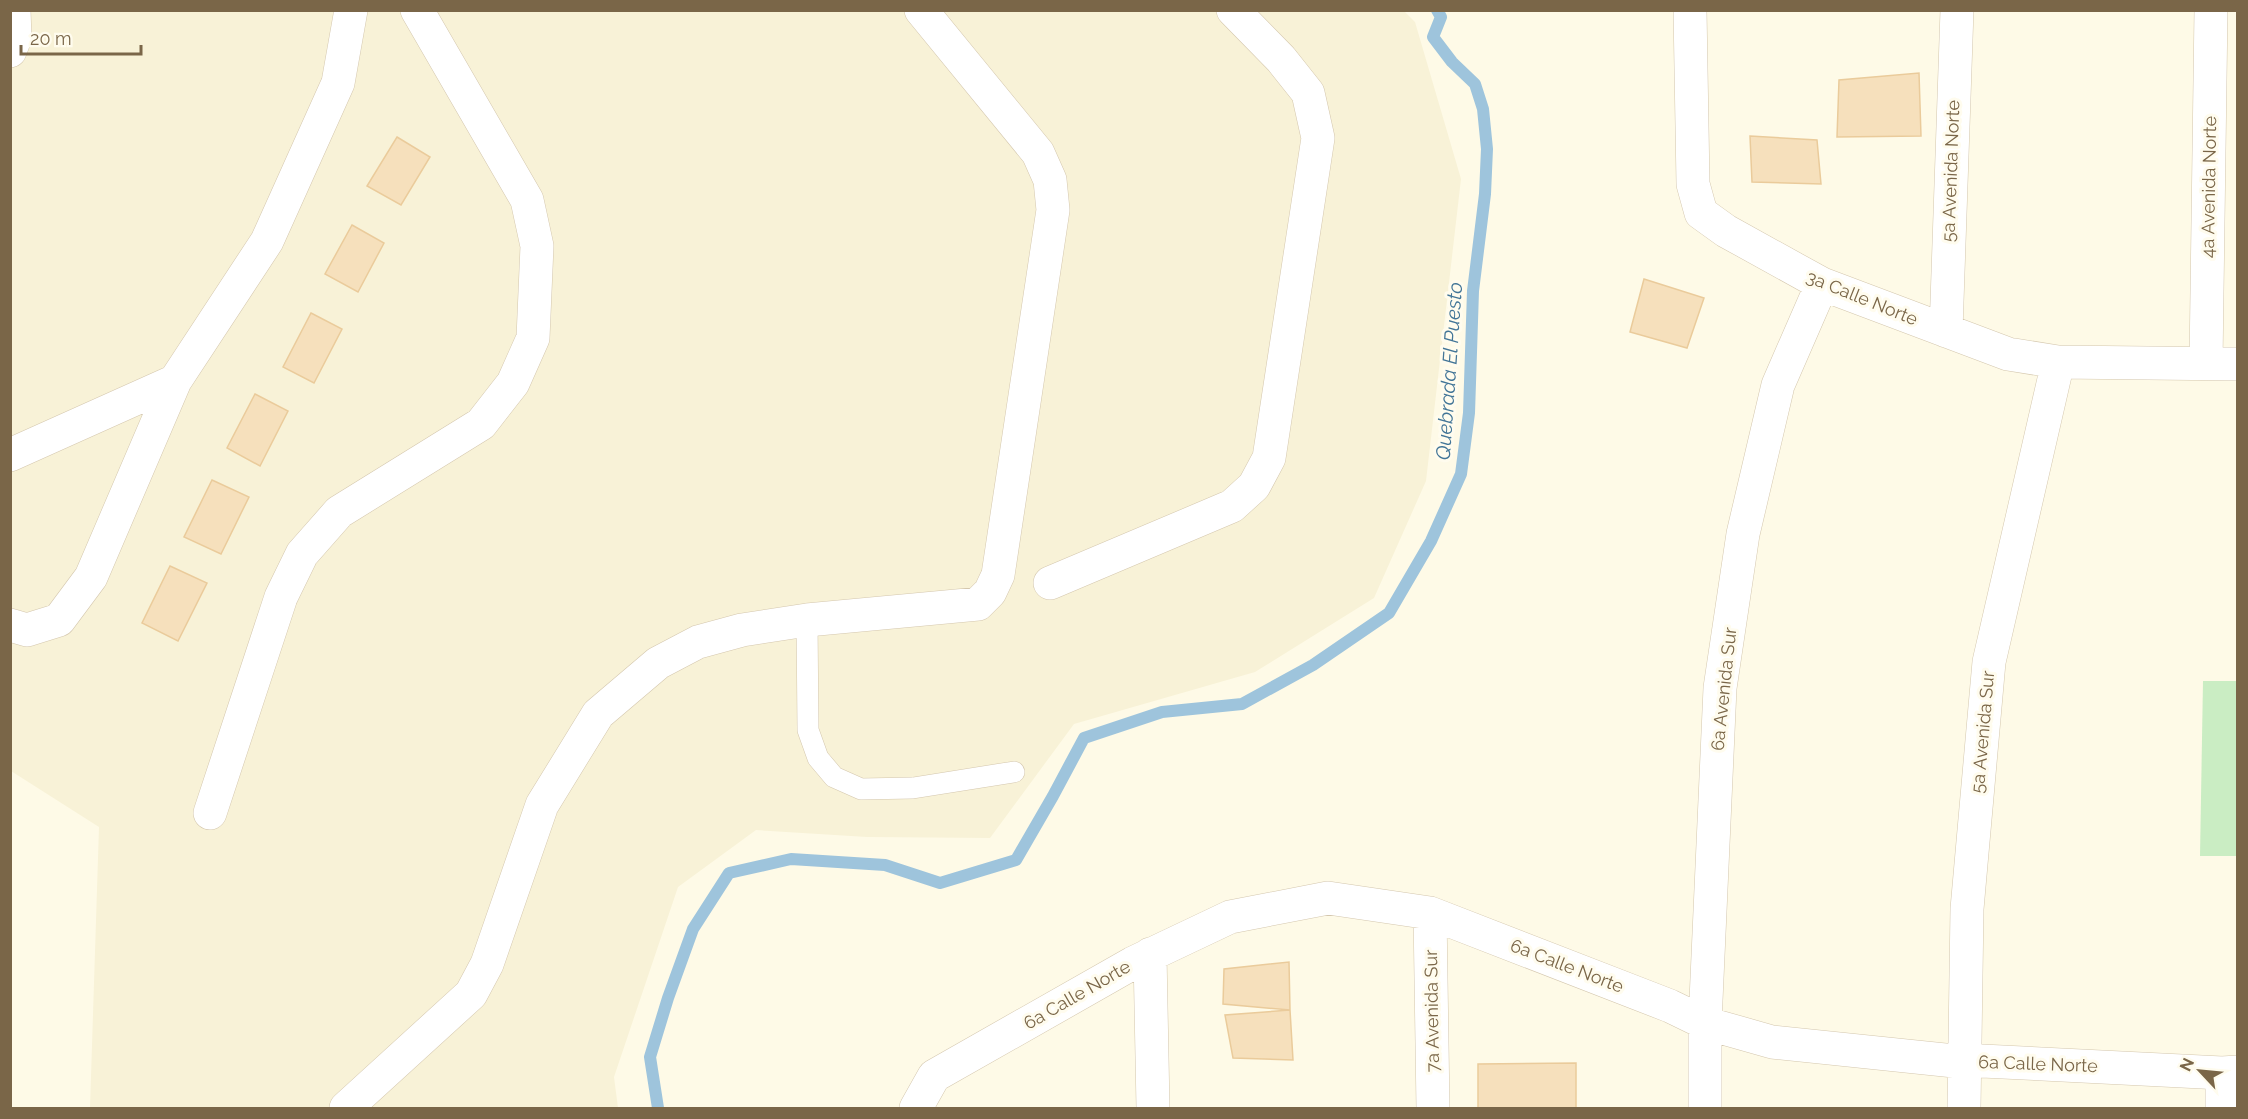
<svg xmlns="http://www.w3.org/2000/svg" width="2248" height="1119" font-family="Raleway,sans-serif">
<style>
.residential{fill:#f8f2d7}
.green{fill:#caedc3}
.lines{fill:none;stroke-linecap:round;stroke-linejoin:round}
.stream{stroke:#9ec4dc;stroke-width:12}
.building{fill:#f6e0bc;stroke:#eacb9b;stroke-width:1.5}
.lane-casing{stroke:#d4c7ae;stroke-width:22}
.street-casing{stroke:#d4c7ae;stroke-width:34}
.lane{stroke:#fff;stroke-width:21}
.street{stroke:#fff;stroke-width:33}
.labels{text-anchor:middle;stroke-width:6;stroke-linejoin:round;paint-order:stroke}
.street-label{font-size:18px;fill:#7a6648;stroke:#fffcee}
.water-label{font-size:20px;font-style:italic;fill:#427597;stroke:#fffcee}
</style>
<rect width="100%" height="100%" fill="#fefae7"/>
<path class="residential" d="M10,11H1404L1415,22L1461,179L1426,481L1374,598L1255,672L1074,724L990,838L867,837L756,830L678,887L614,1077L618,1108H90L99,827L11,771Z"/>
<path class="green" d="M2203,681H2237V856H2200Z"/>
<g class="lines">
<path class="stream" d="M658,1108L650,1057L668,998L693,929L729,873L791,859L885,865L940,883L1016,860L1053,796L1084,738L1162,712L1242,704L1313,665L1389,613L1431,541L1461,474L1469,413L1473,291L1485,194L1487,149L1483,109L1475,84L1452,62L1433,37L1441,17L1437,10"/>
</g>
<path class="building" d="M1919,73L1921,136L1837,137L1839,80Z
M1750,136L1817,140L1821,184L1752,182Z
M397,137L430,157L401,205L367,186Z
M352,225L384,243L358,292L325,274Z
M1644,279L1704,298L1687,348L1630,332Z
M311,313L342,329L314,383L283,367Z
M255,394L288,411L260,466L227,448Z
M212,480L249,497L221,554L184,537Z
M170,566L207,583L178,641L142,623Z
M1289,962L1290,1010L1223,1004L1224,969Z
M1290,1010L1293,1060L1233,1058L1225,1015Z
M1576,1063V1108H1478V1064Z"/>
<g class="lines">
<g class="lane-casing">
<path id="lane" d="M807,620L808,730L818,758L834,777L861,789L913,788L1014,772"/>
</g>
<g class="street-casing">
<path id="street" d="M1690,10L1693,184L1701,213L1726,231L1822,284L2008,354L2058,362L2238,364
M10,51L15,38L14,10
M1946,331L1957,10
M2206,363L2211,10
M10,455L175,381
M1050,583L1232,506L1254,486L1269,458L1318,138L1308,93L1281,59L1233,10
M10,625L27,630L59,620L91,577L175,381L267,241L338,83L351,10
M210,813L281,597L302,554L339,512L481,424L513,383L533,338L537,246L527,200L417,10
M1430,913L1433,1108
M1150,954L1153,1108
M346,1108L471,994L487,964L542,805L598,714L658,663L698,642L742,630L807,620L978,604L990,592L998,575L1053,210L1050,180L1038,153L921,10
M916,1108L934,1076L1133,963L1230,917L1328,898L1430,913L1670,1006L1705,1023L1772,1042L1964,1062L1982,1061L2222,1073L2238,1072
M1705,1108V1023L1720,688L1743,534L1778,385L1822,284
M1964,1108L1967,909L1989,662L2058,362
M2222,1108V1073"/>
</g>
<use href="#lane" class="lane"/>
<use href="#street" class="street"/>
</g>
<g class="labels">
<g class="street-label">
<text transform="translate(1951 171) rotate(-88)" y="6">5a Avenida Norte</text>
<text transform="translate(2209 187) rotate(-89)" y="6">4a Avenida Norte</text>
<text transform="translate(1862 298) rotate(22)" y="6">3a Calle Norte</text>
<text transform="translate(1724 689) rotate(-84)" y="6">6a Avenida Sur</text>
<text transform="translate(1983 732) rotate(-85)" y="6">5a Avenida Sur</text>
<text transform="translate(1567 966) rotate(21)" y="6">6a Calle Norte</text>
<text transform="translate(1077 995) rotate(-30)" y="6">6a Calle Norte</text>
<text transform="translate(1432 1011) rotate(-91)" y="6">7a Avenida Sur</text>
<text transform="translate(2038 1064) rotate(2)" y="6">6a Calle Norte</text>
</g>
<g class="water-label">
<text transform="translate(1449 371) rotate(-86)" y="7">Quebrada El Puesto</text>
</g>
</g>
<rect width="2248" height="1119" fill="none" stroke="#7a6648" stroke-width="24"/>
<g transform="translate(2200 1071) rotate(296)" stroke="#fffcee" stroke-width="4.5" paint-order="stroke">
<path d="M0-4.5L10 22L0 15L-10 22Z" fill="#7a6648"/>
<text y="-9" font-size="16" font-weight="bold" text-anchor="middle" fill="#7a6648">N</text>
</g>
<path d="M21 45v9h120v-9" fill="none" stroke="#7a6648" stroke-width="3"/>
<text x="30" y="45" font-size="18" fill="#7a6648" stroke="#fffcee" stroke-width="4.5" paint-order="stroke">20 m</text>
</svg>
